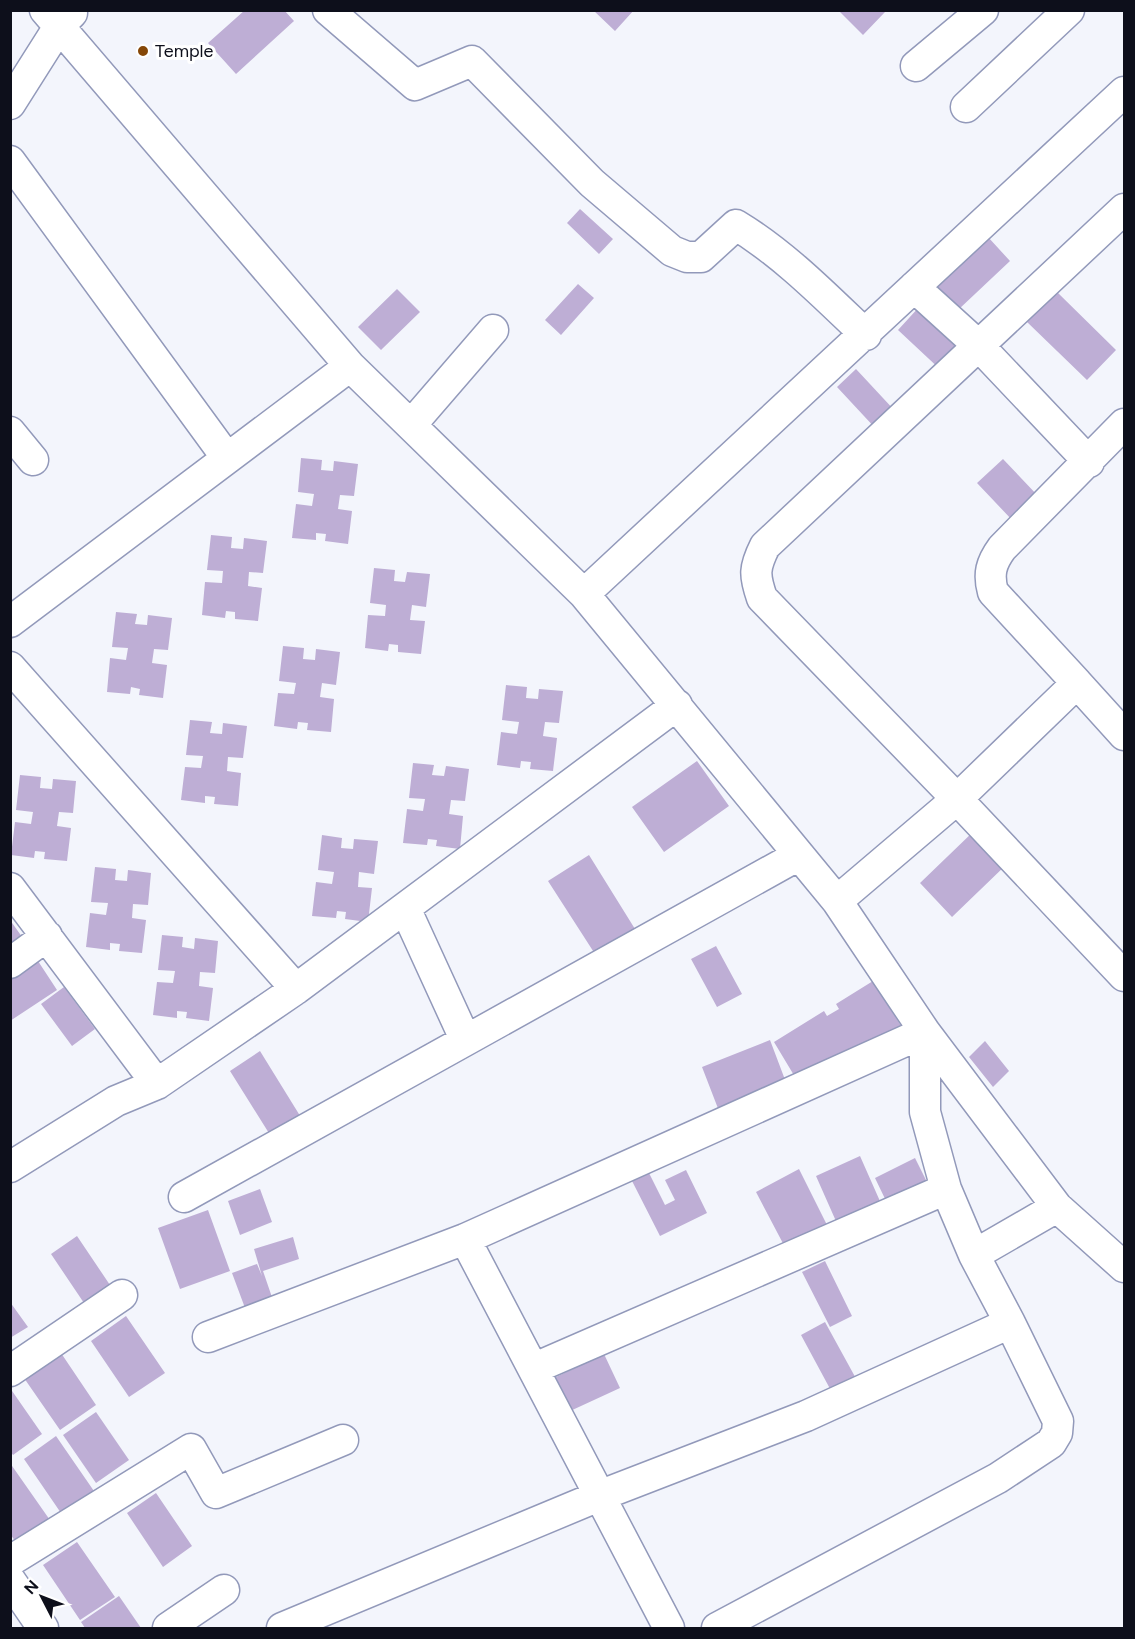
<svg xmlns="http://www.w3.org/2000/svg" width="1135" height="1639" font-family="Figtree,sans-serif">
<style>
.building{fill:#beaed5}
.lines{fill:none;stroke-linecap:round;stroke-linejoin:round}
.minor-casing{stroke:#9299ba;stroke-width:33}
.minor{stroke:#fff;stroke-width:30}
.poi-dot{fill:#854708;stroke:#fff;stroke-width:2}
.labels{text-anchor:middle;stroke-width:6;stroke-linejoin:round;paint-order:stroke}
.poi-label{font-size:18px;fill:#0d0f1b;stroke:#fff;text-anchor:start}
</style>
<rect width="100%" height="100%" fill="#f3f5fc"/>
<path class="building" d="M245,10H284L294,21L236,74L208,43Z
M593,10H634L615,31Z
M838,10H883L885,12L863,35Z
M580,209L613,239L599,254L567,223Z
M988,237L1010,261L958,310L936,286Z
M578,284L594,298L561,335L545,320Z
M397,289L420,312L381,350L358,327Z
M1057,292L1116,350L1087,380L1027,322Z
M920,306L966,348L944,373L898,330Z
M856,369L896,412L877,430L837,387Z
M301,458L322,460L321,470L333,471L334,461L358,464L354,496L340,495L338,509L352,511L348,544L325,541L326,534L316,533V540L292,538L296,504L312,506L314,494L298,492Z
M1003,459L1039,497L1013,521L977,483Z
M211,535L232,537L231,548L243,549L244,538L267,541L263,573L249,572L248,586L262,588L258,621L235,619V612L226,611L225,618L202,615L205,582L222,583L223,571L207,570Z
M374,568L395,570L394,581L405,582L407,572L430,574L426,607L412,605L410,620L425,621L421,654L398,652V645L389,644L388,651L365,648L368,615L385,616L386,605L370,603Z
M116,612L137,614L135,624L147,625L148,615L172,618L168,650L154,649L152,663L167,665L163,698L139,695L140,689L131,687L130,694L107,692L110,658L126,660L128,648L112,647Z
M283,646L304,648L303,659L315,660L316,649L340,652L336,685L322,683L320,697L334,699L331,732L307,730L308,723L298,722L297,729L274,726L278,693L294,694L296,683L279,681Z
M506,685L527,687L526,698L538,699L539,689L563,691L559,723L545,722L543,736L557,738L553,771L530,769L531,762L521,761L520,768L497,765L501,732L517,734L519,722L502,720Z
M190,720L212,722L210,733L222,734L223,723L247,726L243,758L228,757L227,771L241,773L238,806L214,804L215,797L205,796V803L181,800L185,767L201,768L203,756L186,755Z
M697,761L729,806L664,852L632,807Z
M413,763L434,765L432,775L444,776L446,766L469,769L465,801L451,800L449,814L463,816L460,849L436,846L437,840L428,839L427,845L403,843L407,809L423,811L425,799L409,798Z
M20,775L41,777L40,788L52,789L53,779L76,781L73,813L59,812L57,826L71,828L67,861L44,859L45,852L35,851L34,858L11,855L15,822L31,824L33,812L16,810Z
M975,830L1007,864L952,917L920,883Z
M322,835L342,838L341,848L353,849L354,839L378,841L374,874L359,872L358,887L372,888L368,922L345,919L346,912L337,911L336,918L312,916L316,882L332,884L334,872L318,870Z
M589,855L635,929L595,954L548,881Z
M95,867L116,869L115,880L127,881L128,870L151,873L148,905L133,904L132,918L146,920L142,953L119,951L120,944L110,943V950L86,947L90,913L106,915L108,903L91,902Z
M10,920L25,941L10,952Z
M162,935L183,937L182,947L194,949L195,938L218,941L215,973L200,972L199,986L213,988L209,1021L186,1018L187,1012L177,1011V1018L153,1015L157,982L173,983L175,971L158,970Z
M716,946L742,994L717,1007L691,959Z
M38,961L57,990L10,1021V979Z
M873,981L903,1029L798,1082L774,1042L824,1011L827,1016L839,1009L836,1004Z
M64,987L95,1029L72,1046L41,1004Z
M770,1040L787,1085L719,1111L702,1067Z
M985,1041L1009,1071L993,1087L969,1057Z
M260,1051L302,1119L272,1138L230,1071Z
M860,1156L883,1208L839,1228L816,1176Z
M915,1158L928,1184L888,1205L875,1178Z
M799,1169L829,1229L787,1251L756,1192Z
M686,1170L707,1213L660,1236L631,1179L648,1171L665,1205L675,1200L665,1180Z
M260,1189L272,1222L240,1235L228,1201Z
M208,1210L230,1271L180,1289L158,1228Z
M77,1236L112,1288L86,1306L51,1254Z
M293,1237L299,1259L263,1271L275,1306L248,1316L232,1273L257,1264L262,1276L254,1249Z
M825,1261L852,1316L830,1327L802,1272Z
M10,1302L28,1327L10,1338Z
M126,1316L165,1373L129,1397L91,1341Z
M825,1322L859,1384L835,1398L801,1335Z
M61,1353L96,1405L60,1430L24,1378Z
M604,1354L620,1388L568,1412L552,1379Z
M10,1388L42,1434L13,1455L10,1451Z
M96,1412L129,1460L96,1483L63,1435Z
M56,1436L96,1494L63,1516L24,1459Z
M10,1463L52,1523L19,1546L10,1534Z
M156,1493L192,1546L163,1567L127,1513Z
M77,1542L115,1597L80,1620L43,1565Z
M119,1596L141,1628H85L81,1622Z"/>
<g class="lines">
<g class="minor-casing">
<path id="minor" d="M45,10L350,366L584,594L837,901L925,1032L1057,1207L1124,1267
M328,10L415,85L472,61L592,183L672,251L687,257H701L736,225C784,254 825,296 866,335
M916,66L983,10
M10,104L60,25L72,13
M966,107L1069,10
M10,161L227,458
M1124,209L765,546C754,568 754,575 762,598L957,799L1124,976
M914,287L979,346L1089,462
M411,425L493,330
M10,432L33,460
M584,594L1124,92
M10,622L350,366
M10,667L296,989
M1077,683L993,592C988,574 991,563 1002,548L1124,424
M10,888L157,1084
M837,901L957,799L1077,683L1124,735
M405,908L465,1039
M10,963L47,936
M10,1167L116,1101L157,1084L296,989L677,705
M184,1197L799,855
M465,1239L669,1628
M208,1337L465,1239L925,1032V1112L946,1189L974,1255
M535,1368L946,1189
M10,1371L122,1295
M10,1561L191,1449L216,1493L343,1440
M10,1580L43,1628
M168,1628L224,1590
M282,1628L599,1496L806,1416L1010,1323L974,1255L1057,1207
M717,1628L998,1478L1051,1443L1057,1433L1058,1421L1010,1323"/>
</g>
<use href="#minor" class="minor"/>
</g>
<circle class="poi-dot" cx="143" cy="51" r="6"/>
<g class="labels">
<g class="poi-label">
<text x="155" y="57">Temple</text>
</g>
</g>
<rect width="1135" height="1639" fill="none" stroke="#0d0f1b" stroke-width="24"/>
<g transform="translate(42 1597) rotate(312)" stroke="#ffffff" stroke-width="4.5" paint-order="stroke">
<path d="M0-4.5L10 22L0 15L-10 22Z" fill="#0d0f1b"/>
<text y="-9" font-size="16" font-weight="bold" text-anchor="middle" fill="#0d0f1b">N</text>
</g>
</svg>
